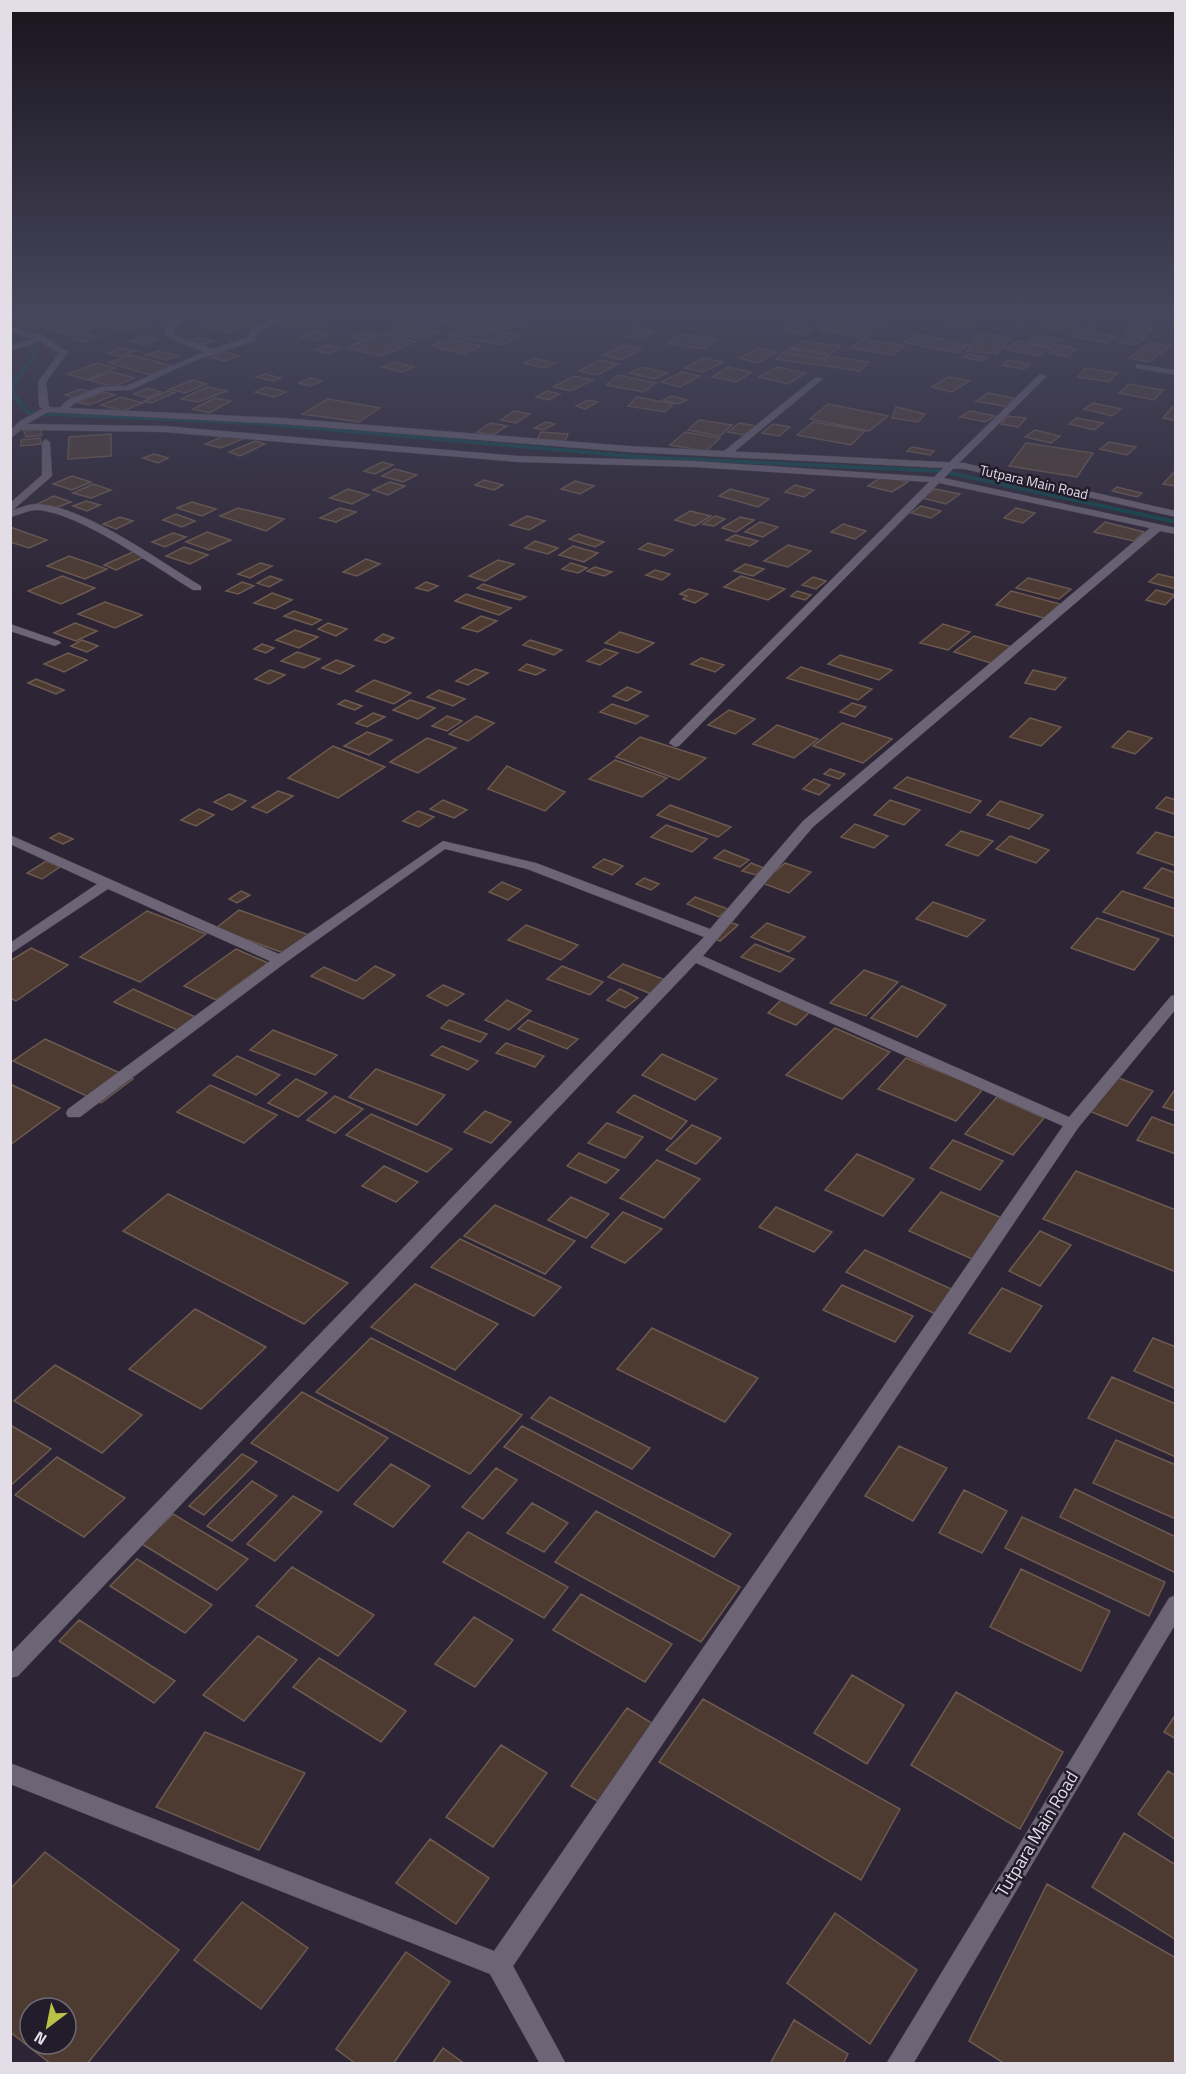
<svg xmlns="http://www.w3.org/2000/svg" width="1186" height="2074" font-family="'Titillium Web',sans-serif">
<style>
.water{fill:#0c474c}
.lines{fill:none;stroke-linecap:round;stroke-linejoin:round}
.stream{fill:#0c474c;fill-rule:evenodd}
.building{fill:#4d3b31;stroke:#6d5a50;stroke-width:1.5;fill-rule:evenodd}
.service-casing{stroke:#46404d;stroke-width:1}
.minor-casing{stroke:#46404d;stroke-width:1}
.tertiary-casing{stroke:#46404d;stroke-width:1}
.service{fill:#6d6476;fill-rule:evenodd}
.minor{fill:#6d6476;fill-rule:evenodd}
.tertiary{fill:#6d6476;fill-rule:evenodd}
.labels{text-anchor:middle;stroke-width:5;stroke-linejoin:round;paint-order:stroke}
.far-street-label{font-size:14px;fill:#e2dde7;stroke:#231c2b}
.near-street-label{font-size:18px;fill:#e2dde7;stroke:#231c2b}
</style>
<rect width="100%" height="100%" fill="#2d2535"/>
<path class="water" d="M813,313H905L883,327L822,319Z"/>
<g class="lines">
<path class="stream" d="M10,338L41,349L13,389L29,411L257,421L640,455L940,469L1176,520V524L940,473L640,459L257,425L27,415L10,395V383L34,350L10,342Z"/>
</g>
<path class="building" d="M10,313H33L13,320H10Z
M47,313H96L78,320Z
M425,313H457L466,315L449,323L418,316Z
M476,313L519,323L501,331L457,321Z
M950,313H980L969,324L944,319Z
M1081,313H1082L1100,317L1094,320L1076,317Z
M41,314L66,319L34,329L13,323Z
M232,314L260,321L230,333L202,326Z
M1057,318L1076,322L1062,331L1042,327Z
M71,319L98,326L72,336L45,329Z
M120,319L143,325L126,331L103,326Z
M307,320L321,323L309,328L295,325Z
M831,323L874,331L864,338L820,330Z
M409,324L439,332L421,339L390,332Z
M462,325L520,335L503,345L448,335Z
M1133,325L1153,329L1144,335L1124,331Z
M792,326L814,330L804,335L784,331Z
M637,328L654,331L643,339L626,336Z
M1080,330L1116,337L1107,343L1071,336Z
M314,331L328,335L316,340L301,337Z
M364,332L374,334L361,340L351,337Z
M381,333L416,342L381,356L346,348Z
M980,333L1012,338L996,354L967,351Z
M85,334L98,338L85,342L72,339Z
M679,334L718,339L706,349L669,344Z
M917,334L969,345L956,353L904,342Z
M1036,335L1063,340L1053,347L1027,343Z
M1127,335L1145,338L1135,345L1118,342Z
M144,336L159,339L144,345L129,341Z
M198,338L213,341L203,345L189,341Z
M449,338L481,346L463,354L431,346Z
M863,339L904,346L892,355L851,348Z
M803,341L841,346L830,354L792,348Z
M1017,341L1050,348L1038,356L1005,349Z
M1149,343L1171,346L1149,362L1129,358Z
M327,345L341,348L329,354L314,350Z
M624,345L642,349L621,360L603,355Z
M1061,345L1077,349L1066,357L1049,353Z
M122,348L136,351L121,357L107,353Z
M758,348L777,352L758,363L739,358Z
M789,349L829,355L824,359L785,353Z
M158,351L178,356L166,360L146,355Z
M225,352L239,356L225,361L211,358Z
M782,353L822,359L817,365L776,359Z
M968,354L987,358L981,361L963,357Z
M131,355L172,366L150,375L109,363Z
M829,356L869,362L860,371L820,365Z
M534,358L555,363L545,368L524,363Z
M704,358L723,362L703,372L685,368Z
M600,360L618,364L597,375L579,371Z
M1009,360L1030,364L1024,369L1002,365Z
M395,362L414,367L402,372L382,367Z
M97,363L115,368L86,380L67,374Z
M642,367L667,373L654,379L629,373Z
M728,367L752,372L736,382L712,377Z
M777,367L806,373L788,384L759,377Z
M1086,368L1117,373L1109,382L1078,377Z
M111,372L135,378L113,387L89,380Z
M682,372L700,376L680,387L661,382Z
M265,374L281,378L273,381L256,377Z
M618,375L656,383L644,392L606,385Z
M574,376L593,380L571,391L553,387Z
M948,377L969,381L952,392L932,387Z
M311,378L322,381L310,386L299,383Z
M192,380L207,384L185,393L170,389Z
M1129,384L1163,390L1154,400L1119,393Z
M207,387L227,391L198,402L181,399Z
M266,387L286,392L274,397L255,392Z
M148,388L161,392L147,398L134,394Z
M81,389L92,392L75,398L65,395Z
M168,391L175,393L151,403L144,401Z
M547,391L560,394L548,400L536,397Z
M103,392L115,395L89,405L78,402Z
M988,393L1019,399L1008,407L976,401Z
M671,396L687,400L678,404L663,400Z
M121,397L143,403L123,411L101,405Z
M637,397L673,404L665,412L628,406Z
M215,398L231,401L209,413L193,409Z
M328,399L380,408L359,422L302,414Z
M589,400L598,402L585,409L576,406Z
M1093,403L1121,409L1112,416L1084,409Z
M828,404L888,416L869,431L810,419Z
M1173,406H1176V421L1163,418Z
M896,407L925,414L918,422L892,418Z
M514,411L530,414L516,423L501,420Z
M970,411L995,416L985,422L960,417Z
M1007,416L1026,418L1018,427L1001,424Z
M1077,418L1103,423L1094,430L1069,424Z
M699,420L732,425L720,436L688,430Z
M546,422L555,424L543,430L534,428Z
M813,422L865,431L851,445L797,435Z
M490,423L507,426L493,435L477,432Z
M739,423L756,426L744,435L728,432Z
M773,424L790,427L779,436L762,433Z
M40,429L42,435L26,437L24,431Z
M1035,430L1060,436L1051,443L1025,437Z
M541,432L568,434L565,441L537,439Z
M685,432L720,438L706,451L670,445Z
M111,434V456L68,459L69,437Z
M229,434L245,438L221,448L205,444Z
M40,438L41,444L21,446V440Z
M255,441L265,444L240,456L229,452Z
M1109,442L1136,447L1127,455L1100,449Z
M1026,443L1093,453L1077,477L1009,466Z
M912,447L934,451L930,455L907,451Z
M154,454L168,458L158,463L143,458Z
M382,462L393,465L375,474L364,471Z
M395,469L417,475L403,482L382,476Z
M1175,471L1176,486L1163,484Z
M72,476L91,482L72,490L53,484Z
M883,476L908,482L892,492L868,486Z
M484,480L503,485L494,490L475,485Z
M575,481L594,486L580,494L561,489Z
M390,482L405,486L388,495L373,490Z
M93,484L111,490L91,498L73,493Z
M795,485L814,490L804,497L785,492Z
M1117,487L1142,493L1137,497L1112,491Z
M348,489L369,495L352,504L330,498Z
M730,489L769,499L758,507L719,496Z
M935,489L960,494L946,504L922,498Z
M54,496L71,502L53,509L37,504Z
M86,501L100,505L87,511L73,506Z
M192,502L216,509L202,516L177,508Z
M921,506L941,511L931,518L911,513Z
M238,508L284,519L266,531L220,516Z
M340,508L356,512L336,522L320,518Z
M1016,508L1035,513L1023,523L1004,518Z
M690,511L711,516L695,526L675,520Z
M176,514L195,521L182,527L163,520Z
M527,516L545,521L529,530L510,525Z
M715,516L725,519L714,526L703,524Z
M120,517L133,521L116,529L103,524Z
M740,517L754,520L736,532L722,528Z
M760,522L778,527L763,537L745,532Z
M1105,522L1144,532L1134,541L1094,532Z
M843,524L866,531L855,539L831,532Z
M10,527L47,540L29,548L10,542Z
M207,532L231,540L209,550L186,542Z
M173,533L186,537L165,547L152,542Z
M578,534L604,542L595,547L569,539Z
M735,535L758,541L750,546L726,540Z
M535,541L558,548L548,554L525,548Z
M648,543L673,550L664,556L639,549Z
M788,545L811,551L788,567L764,561Z
M573,546L598,553L584,562L559,555Z
M184,547L208,555L190,564L166,556Z
M135,551L148,555L116,570L104,565Z
M69,556L107,569L85,579L47,566Z
M366,559L380,564L357,576L343,572Z
M498,560L514,564L485,581L469,576Z
M260,563L272,566L250,578L238,574Z
M571,563L587,568L578,573L562,569Z
M745,564L764,569L753,576L734,571Z
M595,567L612,572L604,576L587,571Z
M655,570L670,574L662,580L646,575Z
M1158,574L1176,578V589L1149,582Z
M62,576L95,588L61,604L28,591Z
M270,576L282,580L269,587L257,583Z
M741,576L785,589L768,600L724,587Z
M813,577L826,581L816,589L802,585Z
M1028,578L1071,589L1059,599L1016,588Z
M242,582L254,586L238,594L226,591Z
M426,582L438,586L428,591L416,588Z
M483,584L526,597L520,600L477,588Z
M689,589L708,594L695,603L683,599L687,596L680,594Z
M1156,590L1175,595L1165,605L1146,600Z
M797,591L811,595L805,600L791,596Z
M1011,591L1060,604L1044,618L996,605Z
M272,593L292,600L275,609L254,603Z
M466,594L511,608L499,615L455,601Z
M105,602L142,615L115,628L78,614Z
M294,611L321,620L312,625L284,616Z
M481,616L497,621L478,632L462,628Z
M75,623L97,631L76,641L54,633Z
M328,623L347,629L336,636L318,629Z
M943,624L970,632L948,650L920,643Z
M295,630L318,637L299,648L276,640Z
M620,632L654,643L638,653L605,643Z
M383,634L394,638L385,643L375,640Z
M974,636L1012,647L994,664L954,652Z
M82,640L98,646L87,652L71,646Z
M530,640L562,650L554,655L523,645Z
M262,644L274,648L266,653L254,649Z
M605,649L618,653L600,665L587,661Z
M297,652L320,659L304,668L281,661Z
M68,653L87,660L64,672L44,664Z
M840,655L892,670L879,680L828,664Z
M701,658L724,665L715,672L691,664Z
M336,660L354,666L340,674L322,668Z
M527,664L545,670L536,675L519,670Z
M801,667L872,689L858,700L787,678Z
M475,669L488,673L468,685L456,681Z
M270,670L285,675L269,684L255,679Z
M1033,670L1066,678L1055,690L1025,683Z
M36,679L64,690L56,694L28,683Z
M374,680L411,693L394,704L356,691Z
M627,687L641,692L627,701L613,696Z
M439,690L465,699L453,706L427,697Z
M345,700L362,706L355,710L338,704Z
M410,700L435,708L418,719L393,710Z
M852,703L866,707L855,717L840,712Z
M612,704L648,716L636,724L600,712Z
M729,710L755,719L735,734L708,725Z
M373,713L385,717L367,727L356,723Z
M447,716L462,721L447,731L432,726Z
M476,716L494,723L468,741L449,734Z
M1030,718L1061,727L1041,746L1010,737Z
M842,723L892,739L863,763L813,746Z
M777,725L818,739L794,758L753,744Z
M1128,731L1152,738L1135,754L1112,747Z
M367,732L392,740L369,755L344,746Z
M640,737L706,758L679,780L616,757Z
M427,738L456,748L418,773L390,762Z
M333,746L385,767L338,798L288,778Z
M615,760L667,778L642,797L589,779Z
M507,766L565,792L545,811L488,789Z
M830,769L845,774L839,779L824,774Z
M907,777L981,801L970,813L894,788Z
M814,779L830,785L819,795L803,789Z
M278,791L293,796L267,813L252,807Z
M229,794L246,801L232,810L214,802Z
M1166,797L1176,800L1174,814L1156,808Z
M443,800L467,810L454,818L430,809Z
M890,800L920,810L904,825L874,815Z
M1000,801L1043,815L1029,829L987,815Z
M670,805L731,827L718,837L657,815Z
M199,809L214,815L196,826L181,820Z
M418,811L434,817L419,827L403,821Z
M855,824L888,836L874,848L841,837Z
M666,825L707,839L692,852L651,837Z
M961,831L993,841L978,856L946,845Z
M1156,832L1176,838V866L1137,853Z
M59,833L73,839L63,844L50,838Z
M1010,836L1049,850L1036,863L996,849Z
M724,850L749,860L740,867L714,858Z
M604,859L623,866L612,875L593,867Z
M46,861L60,867L42,879L27,873Z
M751,863L764,868L756,875L742,871Z
M785,863L811,872L789,893L762,883Z
M1162,868L1176,873V899L1144,888Z
M644,878L659,884L651,890L636,884Z
M502,882L521,890L508,900L489,892Z
M241,891L250,895L237,903L229,899Z
M1122,891L1176,909V937L1103,912Z
M695,897L728,909L719,917L687,904Z
M933,902L985,920L967,937L916,919Z
M239,910L309,935L286,954L216,928Z
M147,911L206,934L140,982L80,957Z
M1097,918L1159,939L1134,970L1071,948Z
M727,921L738,925L720,941L709,936Z
M767,923L805,937L789,952L751,937Z
M526,925L578,945L561,960L508,940Z
M755,944L794,959L780,972L741,957Z
M31,948L68,965L16,1001L10,998V961Z
M236,949L268,963L216,1000L184,986Z
M623,964L671,982L657,996L608,977Z
M375,966L395,975L363,999L311,976L324,967L356,981Z
M562,966L603,982L590,995L547,979Z
M864,970L898,982L866,1016L830,1003Z
M443,985L464,994L447,1006L427,996Z
M902,986L946,1005L917,1037L871,1018Z
M133,989L202,1020L184,1033L114,1002Z
M620,989L638,998L625,1008L607,1000Z
M783,998L812,1010L796,1025L768,1013Z
M507,1000L531,1011L509,1030L485,1020Z
M449,1020L487,1034L480,1042L441,1028Z
M528,1020L578,1039L567,1049L518,1029Z
M835,1028L890,1052L842,1099L786,1075Z
M273,1030L337,1055L315,1075L250,1050Z
M45,1039L133,1079L101,1103L13,1061Z
M506,1043L544,1056L535,1067L496,1053Z
M442,1046L478,1061L468,1070L431,1055Z
M662,1054L717,1079L695,1100L642,1075Z
M237,1056L280,1075L256,1095L213,1075Z
M906,1058L983,1089L956,1121L878,1089Z
M376,1069L445,1095L417,1125L349,1097Z
M1116,1077L1153,1091L1127,1126L1089,1111Z
M296,1079L327,1093L298,1117L268,1103Z
M10,1084L60,1108L10,1145Z
M210,1085L277,1115L244,1143L177,1112Z
M1176,1088V1111L1163,1107Z
M634,1095L687,1121L671,1139L617,1112Z
M335,1096L363,1109L335,1133L307,1120Z
M997,1097L1044,1118L1013,1155L965,1134Z
M485,1111L511,1122L491,1143L464,1132Z
M371,1114L452,1149L427,1172L346,1135Z
M1152,1117L1176,1126V1154L1137,1140Z
M607,1123L643,1137L625,1158L588,1143Z
M692,1125L721,1138L696,1164L666,1150Z
M953,1140L1003,1161L980,1190L930,1168Z
M579,1153L619,1170L606,1183L567,1166Z
M857,1154L914,1179L883,1216L825,1190Z
M657,1160L700,1179L664,1218L620,1198Z
M384,1166L418,1182L396,1202L362,1186Z
M1076,1171L1176,1210V1272L1043,1219Z
M941,1192L1009,1221L979,1262L909,1231Z
M168,1194L348,1283L304,1324L123,1231Z
M571,1197L609,1214L586,1238L548,1220Z
M495,1205L575,1241L545,1274L464,1236Z
M776,1207L832,1232L814,1252L759,1227Z
M623,1212L662,1229L625,1263L591,1247Z
M1040,1231L1071,1245L1040,1286L1009,1271Z
M460,1239L561,1287L534,1316L431,1267Z
M865,1250L958,1292L940,1316L846,1272Z
M415,1284L498,1324L455,1370L371,1327Z
M842,1285L913,1316L895,1342L823,1310Z
M1002,1288L1042,1306L1010,1352L969,1333Z
M195,1309L266,1347L201,1409L129,1369Z
M652,1328L758,1378L725,1422L617,1369Z
M371,1338L522,1415L470,1474L316,1392Z
M1153,1338L1176,1347V1389L1134,1371Z
M55,1365L142,1415L102,1453L14,1401Z
M1112,1377L1176,1404V1457L1088,1418Z
M302,1392L388,1438L338,1491L251,1443Z
M550,1397L650,1448L632,1469L531,1418Z
M10,1425L51,1449L10,1486Z
M522,1426L731,1534L714,1557L504,1447Z
M1116,1440L1176,1465V1519L1093,1483Z
M899,1446L947,1468L913,1521L865,1496Z
M242,1454L257,1462L204,1515L189,1506Z
M57,1457L125,1498L84,1537L15,1495Z
M391,1464L430,1486L393,1527L354,1504Z
M496,1468L517,1480L483,1519L462,1507Z
M252,1481L277,1496L232,1541L207,1526Z
M1075,1489L1176,1537V1573L1060,1517Z
M964,1490L1007,1511L982,1553L939,1533Z
M293,1496L322,1512L275,1561L247,1544Z
M532,1503L568,1523L544,1552L507,1533Z
M596,1511L740,1587L701,1642L555,1562Z
M173,1514L248,1559L217,1590L142,1544Z
M1022,1517L1165,1582L1149,1616L1005,1548Z
M468,1532L568,1587L544,1618L443,1562Z
M137,1559L212,1605L185,1633L110,1586Z
M292,1567L374,1615L338,1656L256,1606Z
M1021,1569L1110,1611L1081,1671L990,1627Z
M581,1594L672,1644L645,1682L553,1630Z
M474,1617L513,1640L475,1687L435,1664Z
M79,1620L175,1681L154,1703L59,1641Z
M258,1636L297,1660L244,1721L203,1695Z
M319,1658L406,1711L381,1742L293,1687Z
M852,1675L904,1705L867,1764L814,1733Z
M956,1692L1063,1752L1020,1829L911,1765Z
M703,1699L900,1809L861,1880L659,1762Z
M627,1708L655,1725L601,1803L571,1786Z
M1176,1714V1739L1164,1732Z
M205,1732L305,1773L259,1850L156,1807Z
M501,1745L547,1773L493,1847L446,1817Z
M1168,1771L1176,1776V1840L1138,1814Z
M1124,1833L1176,1865V1940L1092,1887Z
M430,1839L489,1878L456,1924L396,1883Z
M45,1852L179,1950L87,2064H51L10,2032V1889ZM30,2008H66V2044H30Z
M1047,1884L1176,1958V2064H1005L969,2041Z
M242,1902L308,1948L261,2009L194,1960Z
M835,1913L917,1970L870,2044L787,1983Z
M406,1952L450,1982L393,2064H356L336,2049Z
M794,2020L848,2054L843,2064H770Z
M443,2048L465,2064H432Z"/>
<g class="lines">
<g class="service-casing">
<path id="service" d="M1136,364L1176,370V375L1136,368Z
M46,439L50,442L52,476L13,510C20,508 28,504 36,504C81,504 161,562 201,586V590H193C157,568 78,512 37,510C29,510 19,515 10,517V511L13,510L10,511V503L42,475V442Z
M10,624L59,641L61,643L55,646L10,631Z"/>
</g>
<g class="minor-casing">
<path id="minor" d="M181,313H190L172,331L173,335L212,349L248,337L252,328L290,313H301L258,331L254,341L191,362L131,390L104,391L75,403L66,411H60V407L69,399L100,387L126,386L204,352L165,336V329Z
M1141,313H1156L1176,318V322Z
M41,336L45,338L44,340L10,351V346Z
M1040,374L1047,376L944,478L1176,528V534L1160,531L813,827L703,956L1069,1117L1171,996L1176,995V1009L1078,1128L513,1966L566,2064H540L490,1974L10,1784V1763L494,1951L1063,1126L696,963L18,1676L10,1678V1654L704,937L527,869L445,849L285,963L80,1117H68L66,1113L68,1109L270,961L108,889L10,954V943L97,884L10,844V835L279,954L443,841L536,863L710,929L803,821L1150,528L939,483L679,746L675,747L669,743L671,740L929,482L693,467L518,462L164,432L21,430L10,439V430L20,421L47,406L50,407V411L27,424L164,426L518,456L693,461L934,477Z
M816,377L823,379L729,456H723V452Z"/>
</g>
<g class="tertiary-casing">
<path id="tertiary" d="M10,327L44,336L68,352L46,382L49,407L283,418L628,446L964,463L1176,511V517L964,469L628,452L283,424L47,412L39,406L38,382L59,353L38,340L10,332Z
M1176,1595V1623L913,2064H886L1169,1598Z"/>
</g>
<use href="#service" class="service"/>
<use href="#minor" class="minor"/>
<use href="#tertiary" class="tertiary"/>
</g>
<linearGradient id="sky" x2="0" y2="1"><stop stop-color="#19141d"/><stop offset="0.52" stop-color="#46465c"/><stop offset="1" stop-color="#46465c" stop-opacity="0"/></linearGradient>
<rect width="1186" height="604" fill="url(#sky)"/>
<g class="labels">
<g class="far-street-label">
<text transform="translate(1034 482) rotate(13)" y="5">Tutpara Main Road</text>
</g>
<g class="near-street-label">
<text transform="translate(1037 1834) rotate(-59)" y="6">Tutpara Main Road</text>
</g>
</g>
<rect width="1186" height="2074" fill="none" stroke="#e2dde7" stroke-width="24"/>
<g transform="translate(48 2026) rotate(212)"><circle r="28" fill="#231c2b" stroke="#6f6976" stroke-width="1.5"/>
<path d="M0-4.5L10 22L0 15L-10 22Z" fill="#b9c146"/>
<text y="-9" font-size="16" font-weight="bold" text-anchor="middle" fill="#e2dde7">N</text>
</g>
</svg>
